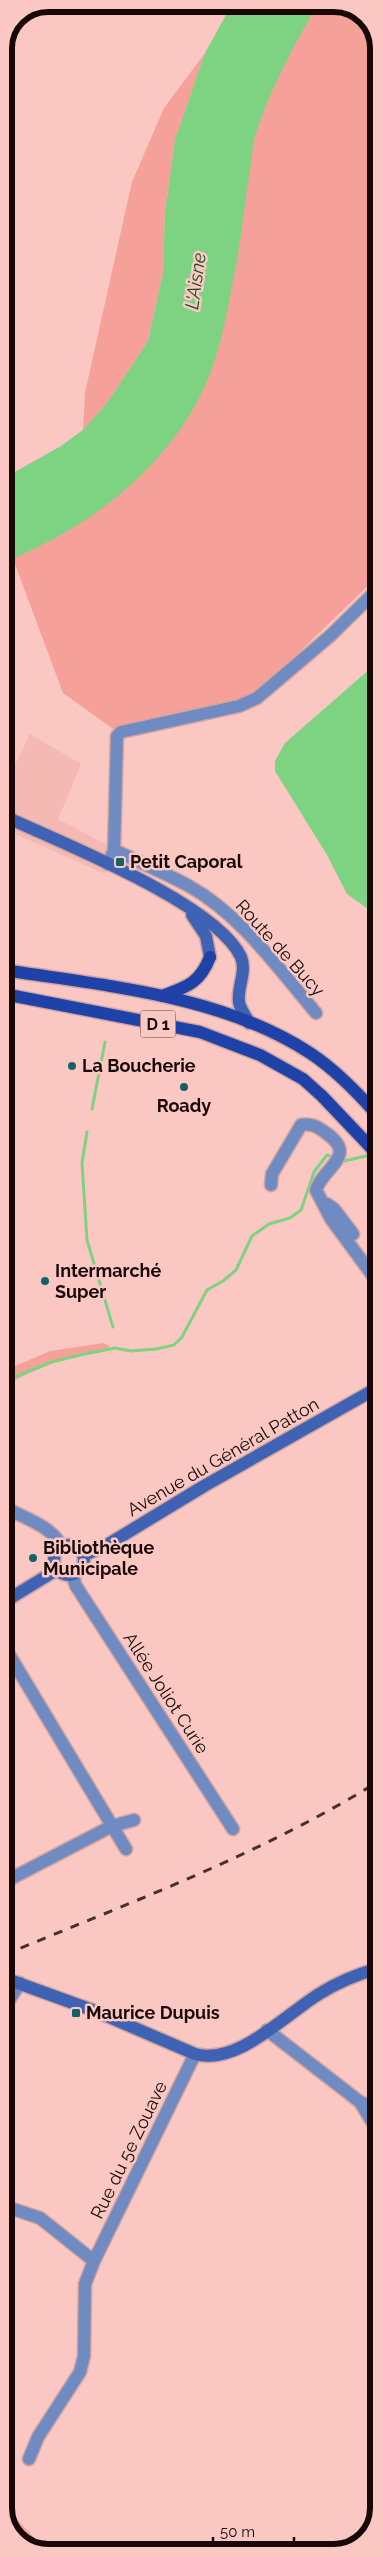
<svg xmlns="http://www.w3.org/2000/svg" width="383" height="2557" font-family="Raleway,sans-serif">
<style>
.built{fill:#f4b9b3}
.green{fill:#f5a199}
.water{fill:#7ed382}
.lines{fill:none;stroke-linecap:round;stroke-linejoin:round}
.stream{stroke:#7ed382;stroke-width:3}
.minor-casing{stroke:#d1a5a0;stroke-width:15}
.secondary-casing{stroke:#d1a5a0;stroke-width:15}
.primary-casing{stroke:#d1a5a0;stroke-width:15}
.minor{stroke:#708ac2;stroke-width:12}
.secondary{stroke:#4062b5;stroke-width:12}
.primary{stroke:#1f42a9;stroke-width:12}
.rail{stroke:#462f2d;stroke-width:3;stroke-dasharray:9 9;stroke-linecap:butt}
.poi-dot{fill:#126169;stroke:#fac7c2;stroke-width:2}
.labels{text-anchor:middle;stroke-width:5;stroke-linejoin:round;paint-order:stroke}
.shield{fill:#fac7c2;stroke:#5c413f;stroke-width:1}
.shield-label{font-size:16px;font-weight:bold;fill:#180807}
.poi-label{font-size:18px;font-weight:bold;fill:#180807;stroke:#fac7c2;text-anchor:start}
.street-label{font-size:18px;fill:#180807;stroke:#fac7c2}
.water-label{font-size:19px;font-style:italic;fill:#14501c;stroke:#fac7c2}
.rim{fill:none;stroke:#180807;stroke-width:6}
</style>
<rect width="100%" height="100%" fill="#fac7c2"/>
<path class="built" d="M30,734L81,764L58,819L107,845L105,874L4,829V787Z"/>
<path class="green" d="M278,4H340L366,17L379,43V575L251,699L116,731L63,693L7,543L159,408Z
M205,53L175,140L165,212L163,273L148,341L107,403L83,430L85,393L132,182L164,108Z
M104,1343L109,1346L108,1349C69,1353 38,1368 4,1386V1371L50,1351Z
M5,2507L49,2553C27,2553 1,2529 5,2507Z"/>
<path class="water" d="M232,4H318C294,45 271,87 256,133C252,145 252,158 250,171C245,200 242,231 237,260C231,291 226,323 217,353C189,452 97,526 4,562V478L61,446L83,430L107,403L148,341L163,273L165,212L175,140L205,53Z
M379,661V917L347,894L327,855L275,771V761L285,743Z"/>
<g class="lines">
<path class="stream" d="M92,1109L105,1042
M87,1132L82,1163L87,1240L113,1327
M344,1161L366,1156
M4,1381L52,1362L80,1355L115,1348L131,1351L156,1349L174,1345L182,1337L207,1290L223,1281L236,1270L252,1236L269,1224L290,1218L301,1210L314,1172L327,1155L330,1156"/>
<g class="minor-casing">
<path id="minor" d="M114,850C139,862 165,873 189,886C241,915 278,968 316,1013
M108,864L114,850L117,736L121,732L239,706L257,698L330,636L379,588
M271,1185L272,1174L301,1125C312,1123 318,1127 326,1133C359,1156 323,1167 316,1190L331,1219L379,1284
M327,1204L334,1209L353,1234
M4,1507C24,1518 52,1526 62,1547
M72,1574L76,1586L233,1829
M4,1646L126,1849
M12,1878L112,1826L134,1820
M4,2008L20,1983
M267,2030L360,2102L379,2110
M360,2102L379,2133
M4,2206L40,2218L94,2261
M29,2459L38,2437L80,2372L84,2356L85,2284L94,2261L195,2054"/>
</g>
<g class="secondary-casing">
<path id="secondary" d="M4,816C59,842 216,903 241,957C247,972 237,987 239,1002C240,1009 246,1016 249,1023
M192,915L206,936L210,957
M54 1560a15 15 0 1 1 30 0a15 15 0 1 1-30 0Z
M83,1555L102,1548L204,1486L379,1387
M4,1602L58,1569
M4,1978L95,2011L195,2054C237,2066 285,2015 319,1994C338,1982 358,1974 379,1968"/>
</g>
<g class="primary-casing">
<path id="primary" d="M4,970C106,986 221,995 310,1053C336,1070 359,1094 379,1117
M4,994L200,1032L260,1055L303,1079L322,1096L379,1156
M162,996C187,987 200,983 210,957"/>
</g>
<use href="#minor" class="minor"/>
<use href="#secondary" class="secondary"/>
<use href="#primary" class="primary"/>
<path class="rail" d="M4,1955C131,1902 262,1854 379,1781"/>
</g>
<g class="poi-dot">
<rect x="115" y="857" width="10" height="10" rx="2.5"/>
<circle cx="72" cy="1066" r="5"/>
<circle cx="184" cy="1087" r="5"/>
<circle cx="45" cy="1281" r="5"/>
<circle cx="33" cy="1558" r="5"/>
<rect x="71" y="2008" width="10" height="10" rx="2.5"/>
</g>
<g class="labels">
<rect class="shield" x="140.5" y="1010.5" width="35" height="27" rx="4"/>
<g class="shield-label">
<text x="158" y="1030">D 1</text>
</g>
<g class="poi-label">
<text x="130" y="868">Petit Caporal</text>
<text x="82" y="1072">La Boucherie</text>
<text x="184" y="1112" text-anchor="middle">Roady</text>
<text x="55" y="1277">Intermarché<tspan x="55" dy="21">Super</tspan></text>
<text x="43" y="1554">Bibliothèque<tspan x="43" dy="21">Municipale</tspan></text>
<text x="86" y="2019">Maurice Dupuis</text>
</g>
<g class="street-label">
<text transform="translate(280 948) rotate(48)" y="6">Route de Bucy</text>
<text transform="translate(223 1457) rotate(-30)" y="6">Avenue du Général Patton</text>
<text transform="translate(166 1693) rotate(57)" y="6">Allée Joliot Curie</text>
<text transform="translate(129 2150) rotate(-64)" y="6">Rue du 5e Zouave</text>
</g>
<g class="water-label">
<text transform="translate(195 281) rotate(-82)" y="7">L'Aisne</text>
</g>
</g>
<path d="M0 0H383V2557H0ZM48 12H334A36 36 0 0 1 370 48V2508A36 36 0 0 1 334 2544H48A36 36 0 0 1 12 2508V48A36 36 0 0 1 48 12Z" fill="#fac7c2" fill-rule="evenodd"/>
<path class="rim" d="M48 12H334A36 36 0 0 1 370 48V2508A36 36 0 0 1 334 2544H48A36 36 0 0 1 12 2508V48A36 36 0 0 1 48 12Z"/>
<path d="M213 2537v8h81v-8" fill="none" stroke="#180807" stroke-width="2.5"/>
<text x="220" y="2537" font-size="15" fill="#180807" stroke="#fac7c2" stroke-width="4" paint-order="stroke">50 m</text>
</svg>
